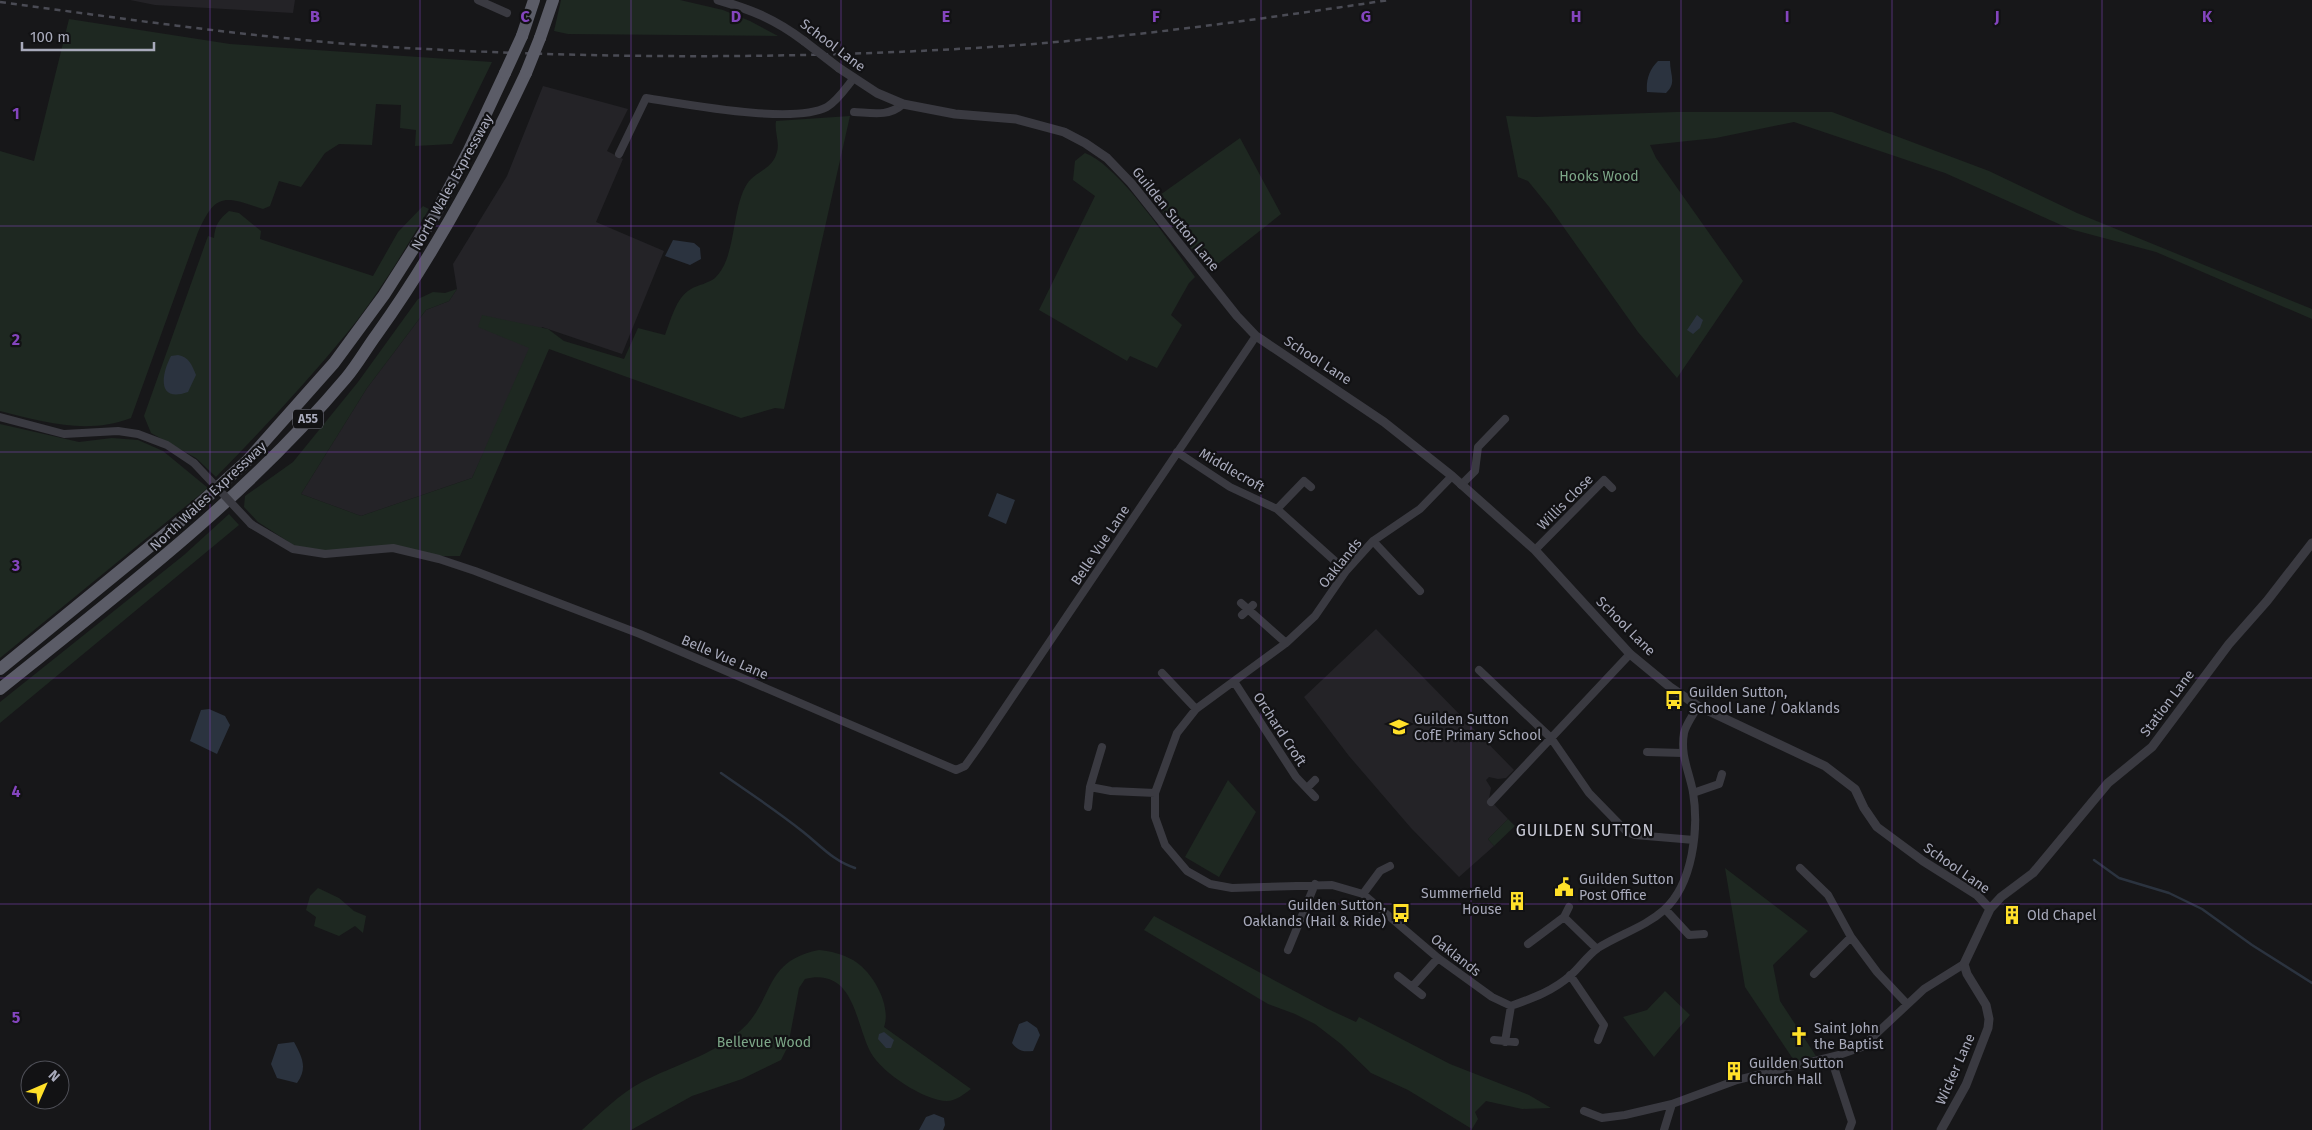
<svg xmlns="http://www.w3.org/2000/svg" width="2312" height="1130" font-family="'Fira Sans',sans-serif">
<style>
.built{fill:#242327}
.green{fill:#1e2821}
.water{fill:#2b333f}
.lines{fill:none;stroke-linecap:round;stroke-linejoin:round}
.stream{stroke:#2b333f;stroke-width:2.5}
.minor{stroke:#3a3a41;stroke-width:8}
.tertiary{stroke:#3a3a41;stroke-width:9}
.trunk{stroke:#5b5c67;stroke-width:12}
.rail{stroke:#4a4b54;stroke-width:2.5;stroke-dasharray:6 5;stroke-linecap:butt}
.minor-bridge{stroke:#3a3a41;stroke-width:8}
.tertiary-bridge{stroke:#3a3a41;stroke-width:9}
.trunk-bridge{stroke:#5b5c67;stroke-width:12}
.grid{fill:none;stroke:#8445be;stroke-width:1;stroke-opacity:0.55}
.labels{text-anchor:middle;stroke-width:4.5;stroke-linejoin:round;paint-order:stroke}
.shield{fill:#121214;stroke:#7b7c89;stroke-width:1}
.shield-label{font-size:12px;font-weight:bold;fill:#a8aabb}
.street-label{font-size:14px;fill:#a8aabb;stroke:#121214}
.park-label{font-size:14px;fill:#7da788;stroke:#121214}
.poi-label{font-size:14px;fill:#a8aabb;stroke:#121214;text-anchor:start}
.quarter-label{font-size:16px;letter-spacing:1px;fill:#c9cad6;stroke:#121214}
.grid-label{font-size:16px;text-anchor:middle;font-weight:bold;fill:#8445be;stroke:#121214;stroke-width:4.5;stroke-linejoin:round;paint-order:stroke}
</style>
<rect width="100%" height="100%" fill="#171719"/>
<path class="built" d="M130,0H295L293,13L155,5Z
M543,86L628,109L607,151L623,159L596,222L664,251L622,354L542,327L472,478L361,516L301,494L367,388L426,310L449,301L457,289L453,264L507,176Z
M1376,629L1514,770L1506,778L1498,779L1489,777L1486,780L1491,788L1489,799L1508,819L1488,839L1494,846L1459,877L1411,828L1349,756L1304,697Z"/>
<path class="green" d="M561,0H680L723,10L750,21L778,36L568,34L554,31Z
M69,19L230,44L492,62L452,144L415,146L416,130L400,128L401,105L376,104L372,145L339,144L325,153L301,187L279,181L270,206L263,209C224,196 216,192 198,232L131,418C87,435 44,422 0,411V151L34,161Z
M1676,112H1832L1989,171L2077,213L2312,309V319L2156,252L2070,229L1945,173L1794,122L1716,138L1650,145L1656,158L1743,281L1677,378L1638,332L1550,208L1528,181L1518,177L1506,116L1535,117Z
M850,116L784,409L775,408L741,418L549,349L460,556H439L392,545L324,551L295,546L258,522L244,507L245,496L293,462L358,382L418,299L433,292L445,293L457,289L449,301L426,310L367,388L301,494L361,516L472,478L529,348L478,327L482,315L548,329L564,341L624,359L638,328L665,335C671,320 676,297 691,289C698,285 709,283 715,278C737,257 731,209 747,184C754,172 771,170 776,155C781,143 774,133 776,121Z
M1240,138L1281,214L1209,271L1153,200Z
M1085,153C1120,166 1171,245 1195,277L1189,283L1171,315L1182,325L1157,368L1130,356L1127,361L1039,310L1095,196L1073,180L1075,161Z
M423,206L429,209C404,251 378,295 347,333C306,383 262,430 216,477L196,458L151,433L144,416L208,236L214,238C215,225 219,219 229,211L239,213L261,231L260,239L373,276L398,232Z
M0,424L79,442L112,438L138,440L163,451L208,488L0,658Z
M229,514L239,525L0,723V702L184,555Z
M1228,780L1256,812L1219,877L1185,857Z
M1508,819L1515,826L1494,846L1488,839Z
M1725,868L1808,931L1773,965L1780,1001L1816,1056L1795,1062L1745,987Z
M318,888L339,898L354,911L366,916L363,933L355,926L339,936L314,926L316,917L306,910L310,896Z
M1154,916L1328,1009L1356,1022L1359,1017L1450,1064L1529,1095L1551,1108L1522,1109L1486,1101L1475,1112L1478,1119L1472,1129L1408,1090L1371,1073L1341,1044L1315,1024L1295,1014L1268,1004L1144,930Z
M819,950C831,951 842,954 853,960C872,971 892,1005 884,1027L971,1089C964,1094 956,1101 947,1101C925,1101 882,1073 871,1053C855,1024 855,967 805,979L799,988L788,1046L781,1060L742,1079L692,1096L631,1130H582C601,1113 619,1094 642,1082C674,1065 711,1056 740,1031C775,1001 762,961 819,950Z
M1665,991L1690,1015L1654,1057L1623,1017L1647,1010Z"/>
<path class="water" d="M1658,61H1670C1670,75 1677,83 1666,93L1647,92C1646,80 1649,70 1658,61Z
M673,240L694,243L700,248L701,259L690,265L665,256Z
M1697,315L1703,320L1700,328L1693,334L1687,330Z
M178,355C189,357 192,365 196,375L188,392C157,403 161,375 171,356Z
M997,493L1015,500L1006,524L988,516Z
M209,709L225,716L230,725L217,754L190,741L201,710Z
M1027,1021L1037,1028L1040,1035L1033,1051C1023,1052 1018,1051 1012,1043L1019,1024Z
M884,1032L894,1040L891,1048H886L878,1039L879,1034Z
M294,1042C302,1057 308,1068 297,1083L277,1078L271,1064L278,1044Z
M934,1114L944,1118L945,1125L943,1130H919L926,1117Z"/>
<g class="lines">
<path class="stream" d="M721,773C748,792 776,810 802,831C820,845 833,861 855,868
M2094,860L2119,878L2169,893L2202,909L2252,945L2312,983"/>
<path class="minor" d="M478,0L507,13
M854,112C872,113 889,117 903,104
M619,154L646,98C686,104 793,125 827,107C838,100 845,89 853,79
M0,417L64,434L118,431L138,434L167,445L194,463
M1177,452L1230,487L1277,509
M1452,476L1420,509L1373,541L1346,571L1315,616L1286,643L1196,709L1177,733L1155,793V817L1165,845L1187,871L1210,884L1232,888L1332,885L1363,894L1438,958L1492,997L1511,1006C1533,998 1553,991 1571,975C1580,967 1588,955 1598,948C1620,934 1645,927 1664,910C1693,884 1699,829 1693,792C1689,771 1680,755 1684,733C1686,724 1694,714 1698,706
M1461,485L1475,471L1478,447L1505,419
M1311,487L1304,481L1277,509L1346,571
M251,524L293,549L325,554L393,548L439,559L475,571L640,634L956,770L965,766L980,745L1256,336
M1373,541L1420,591
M1535,550L1604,480L1612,488
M1241,603L1286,643
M1242,615L1253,605
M1479,670L1551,738L1589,793L1627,832L1635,835L1694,840
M1162,673L1196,709
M1235,683L1296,777L1315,797
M1647,752L1682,753
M1090,787L1102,747
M1307,788L1315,780
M1693,793L1719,784L1722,774
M1491,802L1630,654
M1088,807L1090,787L1111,791L1155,793
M1800,868L1828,895L1851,937L1877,972L1907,1004
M1363,894L1380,871L1390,866
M1569,907L1564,917L1597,949
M1665,909L1689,935L1704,934
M1528,944L1564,917
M1288,950L1315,884
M1814,974L1851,937
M1570,975L1604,1025L1598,1040
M1398,976L1422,995
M1412,987L1438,958
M1494,1040L1515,1042
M1505,1042L1511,1006
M1831,1058L1852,1122L1849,1130
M1584,1111L1602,1118L1625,1115L1672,1104L1737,1080L1839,1055L1862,1047L1924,989L1964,964
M1664,1130L1672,1104"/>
<path class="tertiary" d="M718,0C752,10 775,19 804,41
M839,68L877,93L903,104L955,114L1016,119L1064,132L1085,143L1107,158L1131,183L1237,316L1256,336L1384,422L1452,476L1535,550L1630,654L1670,687L1698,706L1825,766L1855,789L1864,808L1877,827L1923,861L1977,895L1990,909
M1941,1130L1966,1085L1988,1028L1989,1019L1986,1005L1967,974L1964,964L1990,909L2001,897L2033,873L2108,783L2152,747L2229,644L2267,601L2312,543"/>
<path class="trunk" d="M522,36L534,0
M540,38L553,0
M0,669L175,526L247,461L334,363L384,295L435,215L469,150L505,73
M0,689C121,592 245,498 346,378C357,365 366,349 377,334C435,253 483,164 526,73"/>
<path class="rail" d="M0,2C141,21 283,42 425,49C618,59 813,59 1006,46C1135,37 1262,19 1389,0"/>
<path class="minor-bridge" d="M194,463L251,524"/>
<path class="tertiary-bridge" d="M804,41L839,68"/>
<path class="trunk-bridge" d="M505,73L522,36
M526,73L540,38"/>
</g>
<path class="grid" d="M210,0V1130M420,0V1130M631,0V1130M841,0V1130M1051,0V1130M1261,0V1130M1471,0V1130M1681,0V1130M1892,0V1130M2102,0V1130M0,226H2312M0,452H2312M0,678H2312M0,904H2312"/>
<defs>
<g id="bus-bare" transform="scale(1.5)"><path d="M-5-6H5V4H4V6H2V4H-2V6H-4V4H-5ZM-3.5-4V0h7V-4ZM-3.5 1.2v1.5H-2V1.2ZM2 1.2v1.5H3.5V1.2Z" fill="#ffe029" stroke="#121214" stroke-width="2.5" paint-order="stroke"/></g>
<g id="school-bare" transform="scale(1.5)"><path d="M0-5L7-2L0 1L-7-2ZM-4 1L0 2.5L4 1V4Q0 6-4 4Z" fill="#ffe029" stroke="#121214" stroke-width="2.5" paint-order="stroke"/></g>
<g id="civic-bare" transform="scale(1.5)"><path d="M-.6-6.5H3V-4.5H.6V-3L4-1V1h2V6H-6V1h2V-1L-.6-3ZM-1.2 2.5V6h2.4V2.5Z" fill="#ffe029" stroke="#121214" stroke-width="2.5" paint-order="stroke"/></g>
<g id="building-bare" transform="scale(1.5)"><path d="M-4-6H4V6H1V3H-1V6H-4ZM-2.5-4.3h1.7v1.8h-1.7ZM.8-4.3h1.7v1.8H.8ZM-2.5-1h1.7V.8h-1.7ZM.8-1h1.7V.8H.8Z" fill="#ffe029" stroke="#121214" stroke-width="2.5" paint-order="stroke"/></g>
<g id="church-bare" transform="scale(1.5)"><path d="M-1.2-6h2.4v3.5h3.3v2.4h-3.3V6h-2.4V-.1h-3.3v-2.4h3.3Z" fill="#ffe029" stroke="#121214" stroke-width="2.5" paint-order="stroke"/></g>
</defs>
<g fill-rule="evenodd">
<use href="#bus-bare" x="1674" y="700"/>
<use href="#school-bare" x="1399" y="727"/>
<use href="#civic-bare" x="1564" y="887"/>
<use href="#building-bare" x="1517" y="901"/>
<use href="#bus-bare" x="1401" y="913"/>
<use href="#building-bare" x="2012" y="915"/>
<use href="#church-bare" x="1799" y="1036"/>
<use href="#building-bare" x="1734" y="1071"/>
</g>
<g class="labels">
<rect class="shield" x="293" y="409.5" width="30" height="19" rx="4"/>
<g class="shield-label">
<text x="308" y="423">A55</text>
</g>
<g class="street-label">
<text transform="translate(833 45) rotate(37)" y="5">School Lane</text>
<text transform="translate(452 182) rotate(-61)" y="5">North Wales Expressway</text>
<text transform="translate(1176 219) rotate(51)" y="5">Guilden Sutton Lane</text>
<text transform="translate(1318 360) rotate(33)" y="5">School Lane</text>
<text transform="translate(1232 470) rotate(30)" y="5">Middlecroft</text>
<text transform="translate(208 496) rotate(-43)" y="5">North Wales Expressway</text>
<text transform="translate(1565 502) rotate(-45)" y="5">Willis Close</text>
<text transform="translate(1100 545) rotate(-56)" y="5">Belle Vue Lane</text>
<text transform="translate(1340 563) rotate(-51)" y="5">Oaklands</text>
<text transform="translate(1626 626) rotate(45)" y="5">School Lane</text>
<text transform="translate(725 657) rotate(23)" y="5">Belle Vue Lane</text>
<text transform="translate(2167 703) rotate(-53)" y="5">Station Lane</text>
<text transform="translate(1280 729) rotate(57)" y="5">Orchard Croft</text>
<text transform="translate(1957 868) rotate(35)" y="5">School Lane</text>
<text transform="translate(1456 955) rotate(38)" y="5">Oaklands</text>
<text transform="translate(1955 1069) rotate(-66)" y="5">Wicker Lane</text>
</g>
<g class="park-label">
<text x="1599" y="181">Hooks Wood</text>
<text x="764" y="1047">Bellevue Wood</text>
</g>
<g class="poi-label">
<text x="1689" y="697">Guilden Sutton,<tspan x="1689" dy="16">School Lane / Oaklands</tspan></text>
<text x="1414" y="724">Guilden Sutton<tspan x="1414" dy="16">CofE Primary School</tspan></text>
<text x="1579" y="884">Guilden Sutton<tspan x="1579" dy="16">Post Office</tspan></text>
<text x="1502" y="898" text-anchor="end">Summerfield<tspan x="1502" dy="16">House</tspan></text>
<text x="1386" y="910" text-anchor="end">Guilden Sutton,<tspan x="1386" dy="16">Oaklands (Hail &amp; Ride)</tspan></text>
<text x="2027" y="920">Old Chapel</text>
<text x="1814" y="1033">Saint John<tspan x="1814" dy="16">the Baptist</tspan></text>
<text x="1749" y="1068">Guilden Sutton<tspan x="1749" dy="16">Church Hall</tspan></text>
</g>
<g class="quarter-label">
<text x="1585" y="836">GUILDEN SUTTON</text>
</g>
</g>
<g class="grid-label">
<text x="315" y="22">B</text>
<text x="525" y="22">C</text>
<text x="736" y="22">D</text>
<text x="946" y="22">E</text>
<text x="1156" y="22">F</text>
<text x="1366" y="22">G</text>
<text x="1576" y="22">H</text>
<text x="1787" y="22">I</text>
<text x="1997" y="22">J</text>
<text x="2207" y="22">K</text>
<text x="16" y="119">1</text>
<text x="16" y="345">2</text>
<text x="16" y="571">3</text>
<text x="16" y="797">4</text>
<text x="16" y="1023">5</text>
</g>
<g transform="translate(45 1085) rotate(45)"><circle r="24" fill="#121214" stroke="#4e4f57"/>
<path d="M0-4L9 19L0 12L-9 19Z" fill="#ffe029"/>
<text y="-8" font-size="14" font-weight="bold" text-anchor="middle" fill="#a8aabb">N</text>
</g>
<path d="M22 42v8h132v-8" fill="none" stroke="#a8aabb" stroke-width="2.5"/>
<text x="30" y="42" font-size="15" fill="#a8aabb" stroke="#121214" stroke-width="4" paint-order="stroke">100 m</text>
</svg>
